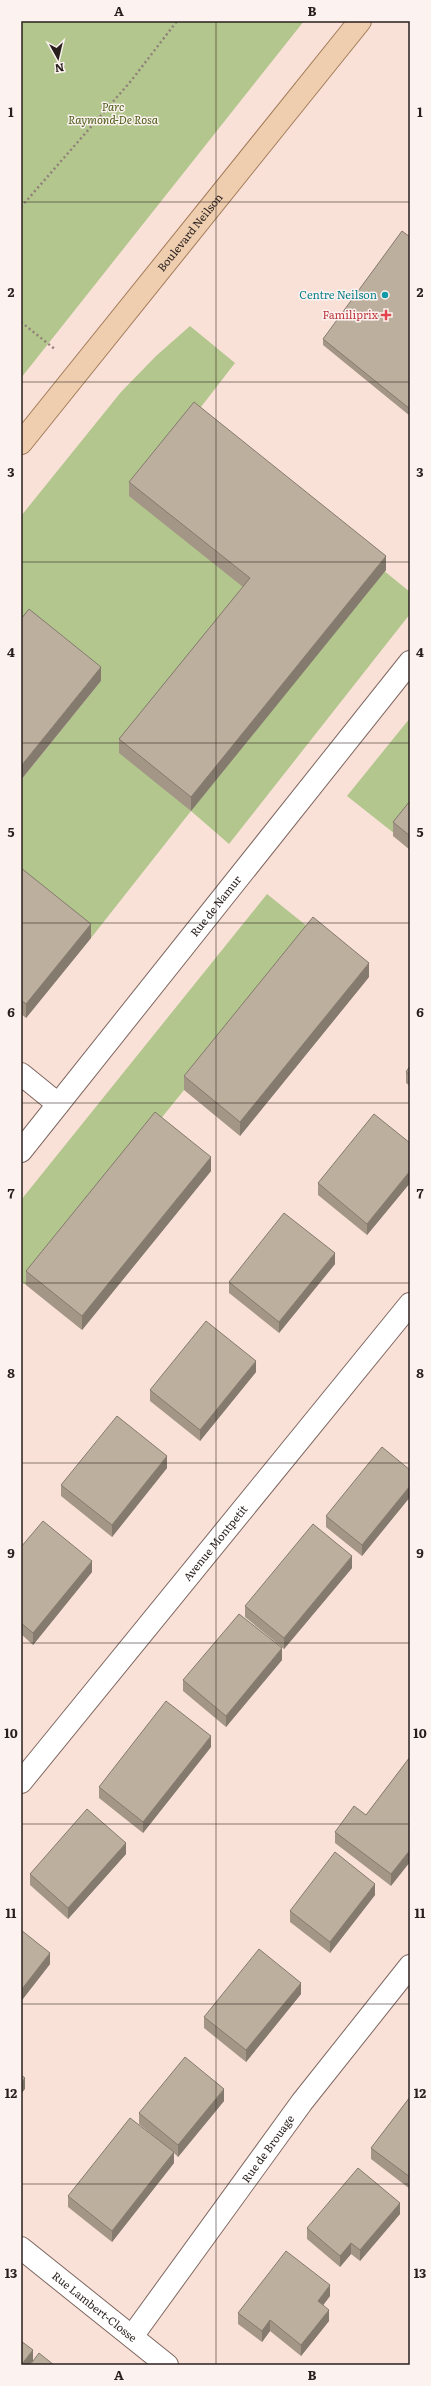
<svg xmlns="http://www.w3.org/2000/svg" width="431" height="2386" font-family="Literata,serif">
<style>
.green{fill:#b2c68d}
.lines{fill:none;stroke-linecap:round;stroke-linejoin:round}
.minor-casing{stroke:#7e6861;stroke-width:24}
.major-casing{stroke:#a27c5a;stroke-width:24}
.path{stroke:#91807a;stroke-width:2.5;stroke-dasharray:2 3;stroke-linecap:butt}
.minor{stroke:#fff;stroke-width:22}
.major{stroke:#efceb0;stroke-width:22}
.wall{fill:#a39687}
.shaded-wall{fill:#847a6e}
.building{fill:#bdaf9d;stroke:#847a6e}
.grid{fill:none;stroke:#281f1c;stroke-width:1;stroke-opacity:0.55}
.culture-dot{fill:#0f9aa8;stroke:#fcf2ef;stroke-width:1.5}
.health-dot{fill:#e0444e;stroke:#fcf2ef;stroke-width:1.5}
.labels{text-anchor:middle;stroke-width:3;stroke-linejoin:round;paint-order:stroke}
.park-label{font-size:11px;font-style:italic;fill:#495c16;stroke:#fcf2ef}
.street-label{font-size:11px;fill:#281f1c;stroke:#fcf2ef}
.culture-label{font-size:11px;fill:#0d838f;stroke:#fcf2ef;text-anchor:end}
.health-label{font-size:11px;fill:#be3a42;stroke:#fcf2ef;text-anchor:end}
.neatline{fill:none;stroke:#281f1c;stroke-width:1.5}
.grid-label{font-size:13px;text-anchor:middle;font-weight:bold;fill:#281f1c}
</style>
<rect width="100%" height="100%" fill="#fae1d8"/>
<path class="green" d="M21,21H304L21,378Z
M190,326L235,363L194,416L410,592V614L229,844L191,811L91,938L21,882V780L101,681L21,633V516L121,392L156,356Z
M410,718V815L395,834L347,796Z
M267,894L313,931L26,1285L21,1281V1200Z"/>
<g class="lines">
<g class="minor-casing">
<g id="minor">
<path d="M21,1074L58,1104"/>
<path id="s1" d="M21,1151L410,662"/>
<path id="s2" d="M21,1782L410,1304"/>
<path id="s3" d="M21,2248L167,2365"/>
<path id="s4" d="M133,2335L302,2102L410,1966"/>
</g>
</g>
<g class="major-casing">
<g id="major">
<path id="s5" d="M21,443L360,21"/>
</g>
</g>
<path class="path" d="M21,207L131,81L177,21
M21,322L56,350"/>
<use href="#minor" class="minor"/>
<use href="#major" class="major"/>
</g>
<path class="wall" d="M410,237V416L323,345V339Z
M129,482L386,570L191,811L119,753V739L243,587L129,496Z
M410,801V850L393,836V822Z
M21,868L91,938L26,1018L21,1014Z
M369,977L240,1136L184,1090V1076Z
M410,1066V1086L406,1083V1072Z
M410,1143V1183L367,1235L318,1195V1183Z
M211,1171L82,1330L26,1285V1271Z
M335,1264L279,1333L229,1293V1282Z
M256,1372L200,1441L150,1401V1390Z
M167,1468L112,1537L61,1496V1485Z
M410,1470V1497L362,1556L326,1527V1516Z
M21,1547L92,1572L33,1645L21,1634Z
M352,1568L284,1649L245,1617V1606Z
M282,1660L226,1727L183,1691V1680Z
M211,1747L143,1833L99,1798V1787Z
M410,1757L391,1886L335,1843V1832L366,1815Z
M126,1854L68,1919L30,1885V1874Z
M375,1895L330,1953L290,1922V1911Z
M21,1930L50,1964L22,2000L21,1999Z
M301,1994L246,2062L204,2028V2017Z
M410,2097V2189L371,2159V2148Z
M224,2101L178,2157L174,2153V2163L112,2242L68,2207V2196L162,2143L139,2124V2113Z
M400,2214L360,2261L351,2254L340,2267L307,2239V2228Z
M330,2296L323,2305L329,2321L301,2356L270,2331L262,2342L238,2324V2313Z"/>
<path class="shaded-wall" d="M386,556V570L191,811V797Z
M101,667V681L21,780V766Z
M91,924V938L26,1018V1004Z
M369,963V977L240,1136V1122Z
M211,1157V1171L82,1330V1316Z
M410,1171V1183L367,1235V1224Z
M335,1253V1264L279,1333V1322Z
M256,1361V1372L200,1441V1430Z
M167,1456V1468L112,1537V1525Z
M410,1486V1497L362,1556V1545Z
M352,1556V1568L284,1649V1638Z
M92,1561V1572L33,1645V1633Z
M282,1648V1660L226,1727V1716Z
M211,1736V1747L143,1833V1822Z
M126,1843V1854L68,1919V1908Z
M410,1850V1862L391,1886V1874Z
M375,1884V1895L330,1953V1942Z
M50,1953V1964L22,2000V1989Z
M301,1983V1994L246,2062V2050Z
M25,2078V2089L21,2094V2083Z
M224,2089V2101L178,2157V2145Z
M174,2152V2163L112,2242V2231Z
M400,2203V2214L360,2261V2250Z
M351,2243V2254L340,2267V2256Z
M330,2285V2296L318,2312V2301Z
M329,2310V2321L301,2356V2345Z
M270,2320V2331L262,2342V2331Z
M33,2350V2361L29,2365H21Z"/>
<path class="building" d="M402,231L410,237V409L323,339Z
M194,402L386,556L191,797L119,739L250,578L129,482Z
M29,609L101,667L21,766V619Z
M410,801V836L393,822Z
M21,868L91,924L26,1004L21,1000Z
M313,917L369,963L240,1122L184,1076Z
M410,1066V1075L406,1072Z
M155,1112L211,1157L82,1316L26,1271Z
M374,1114L410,1143V1171L367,1224L318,1183Z
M284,1213L335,1253L279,1322L229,1282Z
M206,1321L256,1361L200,1430L150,1390Z
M117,1416L167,1456L112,1525L61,1485Z
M382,1447L410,1470V1486L362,1545L326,1516Z
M43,1521L92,1561L33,1633L21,1623V1547Z
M313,1524L352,1556L284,1638L245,1606Z
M239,1614L282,1648L226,1716L183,1680Z
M166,1701L211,1736L143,1822L99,1787Z
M410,1757V1850L391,1874L335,1832L354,1806L366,1815Z
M87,1809L126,1843L68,1908L30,1874Z
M335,1852L375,1884L330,1942L290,1911Z
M21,1930L50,1953L22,1989L21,1988Z
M259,1949L301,1983L246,2050L204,2017Z
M185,2057L224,2089L178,2145L139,2113Z
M21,2075L25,2078L21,2083Z
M410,2097V2177L371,2148Z
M130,2118L174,2152L112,2231L68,2196Z
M358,2168L400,2203L360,2250L351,2243L340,2256L307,2228Z
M286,2251L330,2285L318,2301L329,2310L301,2345L270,2320L262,2331L238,2313Z
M21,2341L33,2350L21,2365Z
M39,2353L54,2365H30Z"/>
<path class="grid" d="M216,21V2365M21,202H410M21,382H410M21,562H410M21,743H410M21,923H410M21,1103H410M21,1283H410M21,1463H410M21,1643H410M21,1824H410M21,2004H410M21,2184H410"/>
<circle class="culture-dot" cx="385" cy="295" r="4"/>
<path class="health-dot" d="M384 309h4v4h4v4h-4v4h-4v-4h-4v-4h4z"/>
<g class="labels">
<g class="park-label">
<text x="113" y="111">Parc<tspan x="113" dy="13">Raymond-De Rosa</tspan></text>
</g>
<g class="street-label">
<text dy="4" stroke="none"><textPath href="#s5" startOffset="270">Boulevard Neilson</textPath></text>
<text dy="4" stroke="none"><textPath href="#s1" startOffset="313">Rue de Namur</textPath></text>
<text dy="4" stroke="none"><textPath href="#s2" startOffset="308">Avenue Montpetit</textPath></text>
<text dy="4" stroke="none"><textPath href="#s4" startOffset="230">Rue de Brouage</textPath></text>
<text dy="4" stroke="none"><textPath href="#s3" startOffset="94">Rue Lambert-Closse</textPath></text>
</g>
<g class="culture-label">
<text x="377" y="299">Centre Neilson</text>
</g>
<g class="health-label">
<text x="378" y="319">Familiprix</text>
</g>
</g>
<rect width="431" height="2386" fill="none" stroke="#fcf2ef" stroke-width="44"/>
<g transform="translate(58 58) rotate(172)" stroke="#fcf2ef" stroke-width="3" paint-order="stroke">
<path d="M0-3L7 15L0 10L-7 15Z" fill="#281f1c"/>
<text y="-6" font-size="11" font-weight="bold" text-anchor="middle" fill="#281f1c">N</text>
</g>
<rect x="22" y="22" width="387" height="2342" class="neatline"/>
<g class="grid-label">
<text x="119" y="16">A</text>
<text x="312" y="16">B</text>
<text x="11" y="117">1</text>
<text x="420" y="117">1</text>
<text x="11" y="297">2</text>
<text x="420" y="297">2</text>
<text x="11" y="477">3</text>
<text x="420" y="477">3</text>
<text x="11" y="657">4</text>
<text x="420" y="657">4</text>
<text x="11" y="837">5</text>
<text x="420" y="837">5</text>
<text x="11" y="1017">6</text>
<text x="420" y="1017">6</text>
<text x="11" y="1198">7</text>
<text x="420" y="1198">7</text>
<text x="11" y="1378">8</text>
<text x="420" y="1378">8</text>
<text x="11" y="1558">9</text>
<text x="420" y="1558">9</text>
<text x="11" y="1738">10</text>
<text x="420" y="1738">10</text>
<text x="11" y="1918">11</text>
<text x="420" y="1918">11</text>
<text x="11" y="2098">12</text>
<text x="420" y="2098">12</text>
<text x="11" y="2278">13</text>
<text x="420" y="2278">13</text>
<text x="119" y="2380">A</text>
<text x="312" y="2380">B</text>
</g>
</svg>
